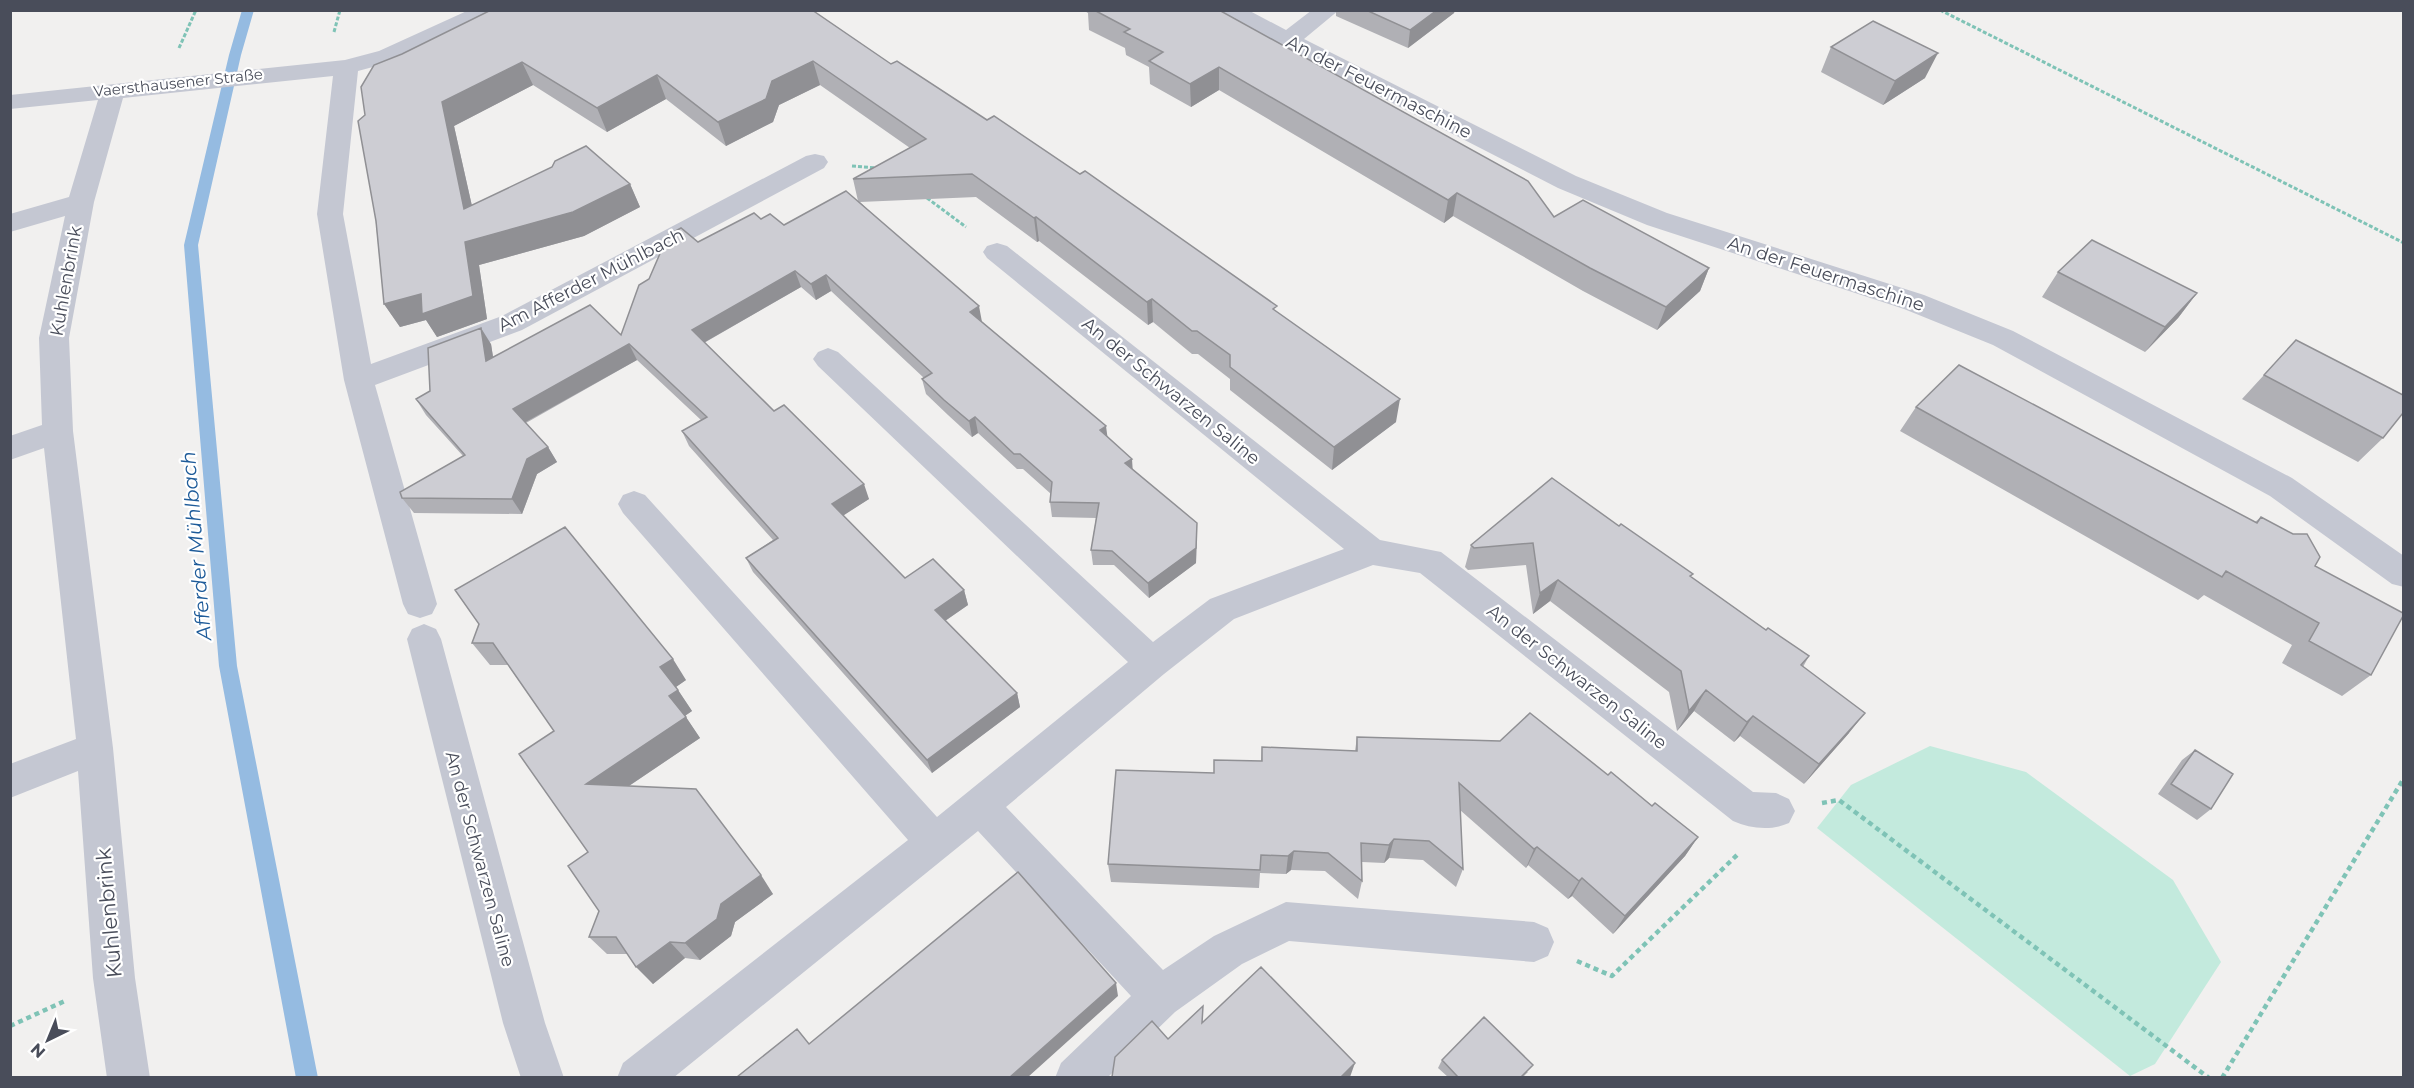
<svg xmlns="http://www.w3.org/2000/svg" width="2414" height="1088" font-family="Montserrat,sans-serif">
<style>
.green{fill:#c3eadd}
.lines{fill:none;stroke-linecap:round;stroke-linejoin:round}
.stream{fill:#95bbe1;fill-rule:evenodd}
.path-far1{stroke:#7fc3b6;stroke-width:3;stroke-dasharray:4 2;stroke-linecap:butt}
.path{stroke:#7fc3b6;stroke-width:4.5;stroke-dasharray:5 4;stroke-linecap:butt}
.minor{fill:#c4c7d2;fill-rule:evenodd}
.wall{fill:#b0b0b5}
.shaded-wall{fill:#909094}
.building{fill:#cdcdd3;stroke:#909094;stroke-width:1.5}
.labels{text-anchor:middle;stroke-width:4.5;stroke-linejoin:round;paint-order:stroke}
.far-street-label{font-size:15px;fill:#494d5a;stroke:#fff}
.street-label{font-size:18px;fill:#494d5a;stroke:#fff}
.water-label{font-size:20px;font-style:italic;fill:#1e5b99;stroke:#fff}
.near-street-label{font-size:21px;fill:#494d5a;stroke:#fff}
</style>
<rect width="100%" height="100%" fill="#f1f0ef"/>
<path class="green" d="M1930,746L2026,772L2173,880L2221,962L2155,1064L2130,1076L1817,828L1851,785Z"/>
<g class="lines">
<path class="stream" d="M242,10H254L241,55L198,245L237,666L318,1078H296L219,666L184,245L229,55Z"/>
<path class="path-far1" d="M1940,10L2404,243
M334,32L340,10
M179,48L196,10
M852,166L878,168
M927,198L966,227"/>
<path class="path" d="M1822,803L1839,800L2209,1078
M1577,961L1612,976L1738,854
M10,1026L67,1000
M2222,1078L2404,778"/>
<path class="minor" d="M469,10H500L497,15L395,61L358,71L343,214L371,364L502,316L806,156L815,154L824,156L828,162L824,168L522,330L375,385L437,604L432,614L420,618L408,614L403,604L344,380L317,214L333,76L123,98L94,202L69,338L73,431L113,748L135,978L150,1078H107L93,978L78,771L10,798V764L76,739L44,448L10,460V436L42,425L39,338L65,216L10,232V214L69,197L98,100L10,109V95L345,60L379,51Z
M1218,10H1248L1286,30L1312,10H1339L1304,39L1576,176L1667,213L1924,295L2013,331L2292,478L2404,556V587L2392,584L2270,496L1993,345L1904,309L1647,225L1558,188L1221,15Z
M997,243L1007,246L1380,540L1441,552L1753,792L1776,793L1789,799L1795,811L1789,823C1771,831 1751,829 1733,821L1420,573L1373,565L1234,619L1164,674L1006,807L1163,970L1214,936L1286,902L1534,922L1548,928L1554,942L1548,956L1534,962L1289,941L1242,964L1175,1012L1107,1078H1055L1061,1063L1131,996L978,831L673,1078H617L623,1063L908,840L623,513L618,504L623,495L634,491L645,495L937,817L1128,662L818,366L813,359L818,352L828,348L838,352L1153,642L1210,599L1344,549L987,258L983,252L987,246Z
M424,624L436,629L441,639L545,1023L564,1078H521L503,1023L407,639L412,629Z"/>
</g>
<path class="wall" d="M491,10L891,64L1277,312L1396,422L1332,470L1230,390V379L1198,354H1192L1153,322L1148,325L1039,241L1037,242L976,197L860,202L982,322L1107,437L1133,470L1197,537L1196,563L1149,598L1114,565H1093L1091,550L1096,518L1052,517L1050,502L1051,494L1023,469H1017L978,433L972,437L948,415L926,394L922,379L924,378L831,291L816,300L801,287L704,343L774,411L869,499L843,515L905,578L964,590L968,605L945,621L1017,693L1020,707L932,773L753,572L746,558L773,540L689,446L682,431L701,420L637,360L526,423L548,447L557,462L537,474L522,514L414,513L402,498L463,456L426,415L416,399L430,391L491,344L493,357L621,335L649,279L698,242L761,219L784,225L858,201L853,179L910,148L820,85L779,105L773,122L726,146L666,99L607,132L533,85L454,126L472,206L630,184L640,207L584,236L479,265L487,319L437,337L426,320L400,327L384,304L365,115Z
M1083,10H1219L1554,217L1709,268L1700,291L1657,330L1583,291L1453,216L1444,223L1219,90L1191,107L1150,84L1149,67L1126,55L1125,48L1089,30L1088,13Z
M1336,10H1455L1454,13L1408,48L1336,16Z
M1831,47L1925,78L1883,105L1821,72Z
M2058,272L2197,293L2178,318L2145,352L2042,297Z
M2296,340L2383,438L2358,462L2242,399Z
M1916,407L2255,522L2261,517L2315,566L2371,675L2342,696L2282,663L2292,645L2204,595L2198,600L1900,431Z
M1619,526L1693,574L1691,577L1766,630L1809,656L1803,667L1849,733L1804,784L1740,736L1734,742L1694,711L1677,731L1669,692L1550,601L1533,614L1526,565L1468,570L1465,567L1471,545Z
M479,624L686,680L676,687L692,711L685,716L700,738L629,786L773,894L735,922L731,936L700,960L685,958L653,984L627,954H607L589,937L599,911L588,852L554,731L508,665H490L472,643Z
M1357,737L1608,775L1698,837L1685,856L1613,934L1572,896L1568,899L1528,865L1526,868L1460,810L1463,869L1456,887L1423,860L1389,858L1384,863L1362,862V881L1358,899L1325,871L1291,870L1286,874L1260,873L1259,888L1111,882L1108,864L1261,761L1262,747L1355,751Z
M2195,750L2211,809L2197,820L2158,794L2182,760Z
M1442,1060L1528,1072L1523,1077H1448L1438,1068Z"/>
<path class="shaded-wall" d="M1437,10H1455L1454,13L1408,48L1410,30Z
M1938,53L1925,78L1883,105L1895,81Z
M813,61L820,85L779,105L773,122L726,146L718,122L772,81Z
M522,62L533,85L454,126L478,233L464,209L442,102Z
M1219,67V90L1191,107L1190,84Z
M657,75L666,99L607,132L597,108Z
M630,184L640,207L584,236L479,265L487,319L437,337L426,320L400,327L384,304L465,242Z
M1457,193L1453,216L1444,223L1448,200Z
M1036,217L1039,241L1037,242L1034,218Z
M1709,268L1700,291L1657,330L1666,307Z
M795,271L801,287L698,346L692,330Z
M826,275L831,291L816,300L811,284Z
M2197,293L2178,318L2145,352L2165,327Z
M1152,299L1153,322L1148,325L1147,302Z
M979,306L982,322L970,312Z
M481,328L491,344L496,376L486,361Z
M629,344L637,360L522,424L513,409Z
M1400,399L1396,422L1332,470L1334,447Z
M975,417L978,433L972,437L969,421Z
M1106,426L1108,441L1100,430Z
M548,447L557,462L537,474L522,514L512,499L527,459Z
M1132,459L1133,474L1125,463Z
M864,484L869,499L838,519L832,504Z
M1197,523L1196,563L1149,598L1148,583Z
M1558,580L1550,601L1533,614L1540,593Z
M964,590L968,605L939,625L935,610Z
M673,659L686,680L673,689L660,667Z
M678,690L692,711L683,717L669,696Z
M1706,690L1694,711L1677,731L1689,711Z
M1017,693L1020,707L932,773L927,760Z
M1865,713L1849,733L1804,784L1819,764Z
M1753,716L1740,736L1734,742L1747,722Z
M686,717L700,738L602,804L586,784Z
M1698,837L1685,856L1613,934L1625,916Z
M1394,839L1389,858L1384,863L1389,845Z
M1537,847L1528,865L1526,868L1534,849Z
M1294,851L1291,870L1286,874L1288,856Z
M761,875L773,894L735,922L731,936L700,960L685,943L721,904Z
M1582,878L1572,896L1568,899L1579,881Z
M670,942L685,958L653,984L636,967Z
M1116,983L1118,996L1028,1077H1010Z
M1355,1063L1350,1077H1341Z"/>
<path class="building" d="M491,10H812L891,64L897,61L987,120L994,116L1080,174L1085,171L1277,306L1273,309L1400,399L1334,447L1230,367V355L1197,331H1192L1152,299L1147,302L1036,217L1034,218L972,174L853,179L926,139L813,61L772,81L766,99L718,122L657,75L597,108L522,62L442,102L464,209L552,167L555,161L586,146L630,184L573,212L465,242L473,296L422,314L421,294L384,304L376,221L358,121L365,115L361,87L374,65L402,54Z
M1094,10H1219L1528,181L1554,217L1583,200L1709,268L1666,307L1590,268L1457,193L1448,200L1219,67L1190,84L1149,61L1163,52L1124,32L1130,29Z
M1366,10H1437L1410,30Z
M1873,21L1938,53L1895,81L1831,47Z
M846,191L979,306L970,312L1106,426L1100,430L1132,459L1125,463L1197,523L1196,548L1148,583L1112,551L1091,550L1099,503L1050,502L1052,482L1020,454H1014L975,417L969,421L944,400L922,379L932,373L826,275L811,284L795,271L692,330L774,411L784,405L864,484L832,504L905,578L933,559L964,590L935,610L1017,693L927,760L746,558L778,538L682,431L707,417L629,344L513,409L548,447L527,459L512,499L402,498L400,492L465,455L416,399L430,391L428,348L481,328L486,361L590,305L621,335L639,285L649,279L668,235L681,228L698,242L754,213L761,219L770,214L784,225Z
M2092,240L2197,293L2165,327L2058,272Z
M2296,340L2403,395V413L2383,438L2264,375Z
M1959,365L2257,523L2261,517L2293,534H2307L2320,557L2315,566L2403,613V616L2371,675L2309,641L2319,623L2226,571L2222,577L1916,407Z
M1552,478L1619,526L1621,524L1693,574L1690,576L1766,630L1768,628L1809,656L1801,665L1865,713L1819,764L1753,716L1747,722L1706,690L1689,711L1681,671L1558,580L1540,593L1533,543L1474,548L1471,545Z
M565,527L673,659L660,667L678,690L669,696L686,717L586,784L696,789L761,875L721,904L717,919L685,943L670,942L636,967L616,937H589L599,911L568,866L588,852L519,754L554,731L493,643H472L479,624L455,590Z
M1530,713L1608,775L1611,772L1652,806L1655,803L1698,837L1625,916L1582,878L1579,881L1537,847L1534,849L1459,783L1463,869L1429,841L1394,839L1389,845L1361,843L1362,881L1328,853L1294,851L1288,856L1261,855L1260,870L1108,864L1116,770L1214,773V760L1262,761V747L1357,751V737L1500,741Z
M2195,750L2233,774L2211,809L2171,784Z
M1018,872L1116,983L1010,1077H737L797,1029L809,1044Z
M1261,967L1355,1063L1341,1077H1112L1115,1057L1152,1021L1168,1039L1203,1006L1202,1023Z
M1484,1017L1533,1065L1521,1077H1458L1442,1060Z"/>
<g class="labels">
<g class="far-street-label">
<text transform="translate(178 83) rotate(-6)" y="5">Vaersthausener Straße</text>
</g>
<g class="street-label">
<text transform="translate(1379 87) rotate(27)" y="6">An der Feuermaschine</text>
<text transform="translate(1826 274) rotate(18)" y="6">An der Feuermaschine</text>
<text transform="translate(591 280) rotate(-27)" y="6">Am Afferder Mühlbach</text>
<text transform="translate(66 281) rotate(-80)" y="6">Kuhlenbrink</text>
<text transform="translate(1171 391) rotate(39)" y="6">An der Schwarzen Saline</text>
<text transform="translate(1577 677) rotate(38)" y="6">An der Schwarzen Saline</text>
<text transform="translate(480 859) rotate(75)" y="6">An der Schwarzen Saline</text>
</g>
<g class="water-label">
<text transform="translate(196 546) rotate(-95)" y="7">Afferder Mühlbach</text>
</g>
<g class="near-street-label">
<text transform="translate(109 913) rotate(-95)" y="7">Kuhlenbrink</text>
</g>
</g>
<rect width="2414" height="1088" fill="none" stroke="#494d5a" stroke-width="24"/>
<g transform="translate(48 1040) rotate(223)" stroke="#ffffff" stroke-width="4.5" paint-order="stroke">
<path d="M0-4.5L10 22L0 15L-10 22Z" fill="#494d5a"/>
<text y="-9" font-size="16" font-weight="bold" text-anchor="middle" fill="#494d5a">N</text>
</g>
</svg>
